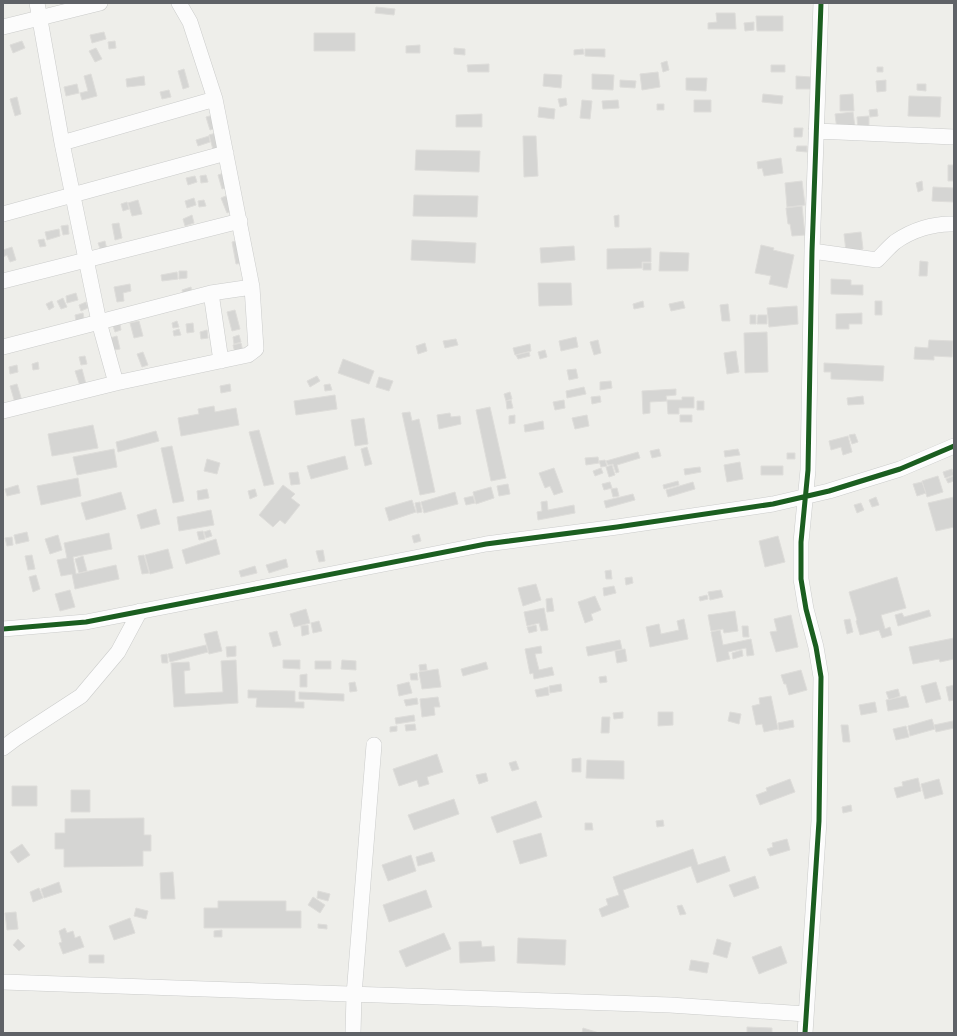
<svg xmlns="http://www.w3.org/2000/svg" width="957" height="1036" font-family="Overpass,sans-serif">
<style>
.building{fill:#d5d5d3;stroke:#deddda}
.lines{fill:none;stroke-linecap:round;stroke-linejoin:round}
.minor-casing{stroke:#cbcccb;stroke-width:16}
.minor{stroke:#fcfcfc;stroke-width:15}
.cycleway-casing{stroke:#fff;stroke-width:8}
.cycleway{stroke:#1b5e20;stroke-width:5}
</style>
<rect width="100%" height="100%" fill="#eeeeea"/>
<path class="building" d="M376,7L395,9L394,15L375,13Z
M716,13H735L736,29H708V23L717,22Z
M756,16H783V31H757Z
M754,22V30L745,31L744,23Z
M104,32L106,39L92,43L90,35Z
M314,33H355V51H314Z
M22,41L25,48L13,53L10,45Z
M115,41L116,48L109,49L108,42Z
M420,45V53H406V46Z
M96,48L102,59L95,62L89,51Z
M454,48L465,49V55L454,54Z
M583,49L584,54L574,55V50Z
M585,49H605V57L585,56Z
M667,61L669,70L663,72L661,63Z
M489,64V72H468L467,65Z
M771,65H785V72H771Z
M877,67H883V72H877Z
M184,69L189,87L183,89L178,71Z
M658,72L660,87L642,90L640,74Z
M91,74L97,96L82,100L80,93L88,91L84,76Z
M544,74L562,75L561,88L543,86Z
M592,74L614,75L613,90L592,89Z
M144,76L145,85L127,87L126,79Z
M796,76L811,77V89H796Z
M686,78H707L706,91L686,90Z
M620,80L636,81L635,88L620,87Z
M886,80V91L877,92L876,81Z
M77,84L79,93L66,96L64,87Z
M917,84H926V91L917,90Z
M169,90L171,97L162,99L160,92Z
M763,94L783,96L782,104L762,102Z
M853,94L854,111H840V95Z
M909,96L941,97L940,117L908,116Z
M17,97L21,114L15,116L10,99Z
M566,98L567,105L560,107L558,99Z
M582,100L592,101L590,119L580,118Z
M618,100L619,108L603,109L602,101Z
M694,100H711V112H694Z
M657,104H664V110H657Z
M539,107L555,109L554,119L538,117Z
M877,109L878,116L870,117L869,110Z
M853,112L855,127L837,130L835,114Z
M482,114V127H456V115Z
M213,115L216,128L210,130L206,117Z
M869,116V130H858L857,117Z
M794,128H803L802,137H794Z
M216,133L221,151L214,153L209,135Z
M209,136L210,142L198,146L196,140Z
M523,136H536L538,176L524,177Z
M797,146H807V152L796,151Z
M416,150L480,151L479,172L415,170Z
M781,158L783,173L764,176L762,168L758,169L757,162Z
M948,165H954V181H948Z
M224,173L228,187L222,189L218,175Z
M206,175L208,182L201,183L200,176Z
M195,176L197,182L188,185L186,178Z
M802,181L805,205L787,207L785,183Z
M922,181L923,190L918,192L916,183Z
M933,187L954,188V202L932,201Z
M228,195L234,210L227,213L221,198Z
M414,195L478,196L477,217L413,216Z
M194,198L196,205L187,208L185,201Z
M138,200L142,214L132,216L128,203Z
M204,200L206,206L199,207L198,201Z
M127,202L129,209L123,211L121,204Z
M802,206L805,235L792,236L790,224H788L786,208Z
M192,215L194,223L185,226L183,219Z
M619,215V227H615L614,216Z
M119,223L122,238L115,240L112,224Z
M68,225L69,234L63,235L61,226Z
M59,229L60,236L47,240L45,232Z
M861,232L863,249L846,251L844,234Z
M44,239L46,246L40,247L38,240Z
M240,240L244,263L236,264L232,242Z
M412,240L476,243L475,263L411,260Z
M105,241L107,250L101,251L98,243Z
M761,245L774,248L773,250L794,255L787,288L769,284L771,276L755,273Z
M574,246L575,260L541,263L540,248Z
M12,247L16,260L10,262L7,255L3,257V250Z
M651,248V262H642V268L607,269V249Z
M660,252L689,253L688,271H659Z
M920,261L928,262L927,276H919Z
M643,263H651V270H643Z
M179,271H187V278L179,279Z
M177,272L178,279L162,281L161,275Z
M831,279L851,280V285H863V295L831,294Z
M538,283H571L572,305L539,306Z
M130,284L131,291L123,293L124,301L117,302L114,287Z
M191,287L192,294L184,297L182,290Z
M76,293L78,300L67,303L66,296Z
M63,298L67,307L61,309L57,301Z
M52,301L54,307L49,310L46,304Z
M643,301L644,307L634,309L633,304Z
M683,301L685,308L671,311L669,304Z
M875,301H882V315H875Z
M86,302L88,308L81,311L79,305Z
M728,304L730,321H722L720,305Z
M797,306L798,324L769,327L767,308Z
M235,310L240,329L232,331L227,312Z
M83,313L84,319L76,321L75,315Z
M862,313V324H849V329H836V314Z
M750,315H756V324H750Z
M758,315H767V324H757Z
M139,321L143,336L134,338L130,323Z
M177,321L179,327L173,328L172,323Z
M193,323L194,332L187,333L186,324Z
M120,324L121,330L115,332L113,326Z
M179,329L181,335L174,336L173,331Z
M207,330L208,338L201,339L200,332Z
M767,332L768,372L745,373L744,333Z
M239,335L241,342L234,344L233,337Z
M117,336L120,349L114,350L110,338Z
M576,337L578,347L561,351L559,341Z
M456,339L458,345L445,348L443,341Z
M598,340L601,353L594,355L590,342Z
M929,340L953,341L952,357L934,356V360L914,359L915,347L928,348Z
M241,343L244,355L236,357L233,345Z
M425,343L427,351L418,354L416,346Z
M530,344L531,351L515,355L513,348Z
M545,350L547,357L540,359L538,352Z
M736,351L739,372L727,374L724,353Z
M143,352L148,365L142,367L137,354Z
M529,352L530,356L518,359L516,355Z
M85,356L87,364L81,365L79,357Z
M343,359L374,371L369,384L338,373Z
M38,362L39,369L33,370L32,364Z
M824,363L884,366L883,381L831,379V372H824Z
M17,365L18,372L10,374L9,367Z
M82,369L86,384L80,386L75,371Z
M576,369L578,378L569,380L567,370Z
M317,376L320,381L310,387L307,381Z
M379,377L393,381L389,391L376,387Z
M611,381L612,388L600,390V382Z
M17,384L22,401L15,403L10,386Z
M230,384L231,391L221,393L220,386Z
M330,384L332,390L325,391L324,385Z
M584,387L586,394L567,398L566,391Z
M676,389V395L666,396L667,401L650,402V413L643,414L642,391Z
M510,392L512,399L506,401L504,394Z
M335,395L337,409L296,415L294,401Z
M600,396L601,402L592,404L591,397Z
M863,396L864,404L848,405L847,398Z
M682,397H694V408H679V414H668L667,400H682Z
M511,400L513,408L507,409L506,401Z
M564,400L565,408L555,410L553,402Z
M697,401H704V410H697Z
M214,406L215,412L236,408L239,425L181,436L178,418L199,414L198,409Z
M490,407L506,478L491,481L476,410Z
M410,412L412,421L419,419L435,492L420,495L402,413Z
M450,413L451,417L460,416L461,424L439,429L437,415Z
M515,415V423L509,424V416Z
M587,415L589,426L575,429L572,418Z
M680,415H692V422H680Z
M364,418L368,444L355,446L351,420Z
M543,421L544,429L525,432L524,425Z
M93,425L98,448L52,456L48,434Z
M259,430L274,484L264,486L249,432Z
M156,431L159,441L118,452L116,442Z
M855,434L858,442L852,444L849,435Z
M848,436L852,452L843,455L841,447L831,450L829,441Z
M172,446L184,501L173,503L161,448Z
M367,447L372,464L365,466L361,449Z
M114,449L117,467L77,475L73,457Z
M659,449L661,456L652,458L650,451Z
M738,449L740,455L725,457L724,451Z
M638,452L640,458L617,465L619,472L616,473L613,464L608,465L606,461Z
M787,453H795V459H787Z
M345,456L348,469L311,479L307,466Z
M598,457L599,463L586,465L585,458Z
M207,459L220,463L217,474L204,471Z
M605,460L607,466L601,467L599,461Z
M740,462L743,479L727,482L724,465Z
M612,465L615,475L609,477L606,467Z
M761,466H783V475H761Z
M700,467L701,472L685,475L684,469Z
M554,468L563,492L554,495L550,486L545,488L539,473Z
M601,468L603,473L595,476L593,471Z
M952,469L954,475L945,478L943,472Z
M298,472L300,484L291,485L289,473Z
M938,476L943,492L927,497L922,481Z
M954,476V481L948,483L946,479Z
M78,478L81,496L41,505L37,486Z
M678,481L679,485L664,489L663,485Z
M610,482L612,488L604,490L602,484Z
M693,482L695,489L668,497L666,490Z
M922,482L926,493L917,496L913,484Z
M508,484L510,494L499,496L497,486Z
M18,485L20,493L7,496L5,489Z
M283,485L295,494L291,498L300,505L285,524L280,520L273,527L259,515Z
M491,487L494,498L476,504L473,492Z
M617,488L619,496L613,497L611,489Z
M207,489L209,498L198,500L197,491Z
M255,489L257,496L250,499L248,491Z
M121,492L126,509L86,520L81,503Z
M455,492L458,504L424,513L421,502Z
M633,494L635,500L606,508L604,501Z
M473,496L475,503L466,505L464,498Z
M876,497L879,505L872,507L869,500Z
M954,497V527L936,531L928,503Z
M412,500L416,512L389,521L385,508Z
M547,501L548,510L574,505L575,513L538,520L537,512L542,511L541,502Z
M420,502L422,512L417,513L415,503Z
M861,503L864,510L857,513L854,505Z
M156,509L160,524L141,529L137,515Z
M211,510L214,525L179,531L177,517Z
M210,530L212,536L206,538L204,532Z
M203,531L205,539L199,540L197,532Z
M27,532L29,541L16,544L14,535Z
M109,533L112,549L73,557L76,574L116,565L119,579L75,589L72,574L61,576L57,560L67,558L64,543Z
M419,534L421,541L414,543L412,536Z
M58,535L62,550L50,554L45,539Z
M778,536L785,562L765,567L759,541Z
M12,537L13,545L7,546L5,538Z
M216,539L220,554L186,564L182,550Z
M168,549L173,568L150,574L145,555Z
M323,550L325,561L319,562L316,551Z
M32,555L35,569L28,570L25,556Z
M144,555L149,573L142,574L138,556Z
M83,556L87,571L79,573L75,559Z
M286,559L288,567L269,573L266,565Z
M255,566L257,573L241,577L239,571Z
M611,570L612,579H606L605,571Z
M36,575L40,589L33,592L29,577Z
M632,577L633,583L626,585L625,578Z
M897,577L906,608L881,615L885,629L890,627L892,635L882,638L879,630L860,635L856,621L857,620L849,592Z
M536,584L541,600L523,606L518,588Z
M614,586L616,593L604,596L603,588Z
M70,590L75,607L60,611L55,594Z
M721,590L723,597L710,600L708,592Z
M707,595L708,599L700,601L699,597Z
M595,596L601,610L591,614L593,620L585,623L578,602Z
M552,598L554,611L547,612L546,599Z
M544,608L548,630L541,631L539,623L527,626L524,612Z
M306,609L310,623L294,627L290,614Z
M929,610L931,616L898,626L895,615L902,613L904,617Z
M735,611L738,631L724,633L723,629L711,631L708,615Z
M791,615L798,647L776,652L770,632L777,631L774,619Z
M684,619L688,639L650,647L646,627L659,624L661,634L679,630L677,621Z
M850,619L853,632L847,634L844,620Z
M319,621L322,631L313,633L311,623Z
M308,625L309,634L302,636L301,626Z
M536,625L537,631L529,633L527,627Z
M742,626H748L749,637H743Z
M720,630L723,645L751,639L754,655L747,656L746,648L728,652L730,659L717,662L711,632Z
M217,631L222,651L209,654L204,634Z
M277,631L281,645L273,647L269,633Z
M954,638V659L940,662L939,659L913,664L909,647Z
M620,640L622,649L588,656L586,647Z
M206,645L208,652L170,662L168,654Z
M236,646V656L227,657L226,647Z
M541,646L542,653L535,654L539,670L552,667L554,675L534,679L533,673L530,674L525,649Z
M625,649L627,661L617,663L615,651Z
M742,650L743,656L733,659L732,653Z
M167,654L168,663H162L161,655Z
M236,660L238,703L174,707L171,663L189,662L190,670L184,671L185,694L223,692L221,661Z
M283,660H300V669L283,668Z
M342,660L356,661V670L341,669Z
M315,661H331V669H315Z
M486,662L488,669L463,676L461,669Z
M426,664L427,670L420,671L419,665Z
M438,669L441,687L422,689L419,672Z
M801,670L807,690L789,695L786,684H784L781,675Z
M417,673L418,680H411L410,674Z
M307,674V687H300V675Z
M606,676L607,682L600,683L599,677Z
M355,682L357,691L350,692L349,683Z
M409,682L412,693L399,696L397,685Z
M936,682L941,699L926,703L921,686Z
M561,684L562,691L550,693L549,686Z
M954,685V700L949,701L946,687Z
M548,687L549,695L537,697L535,690Z
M898,689L900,696L889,700L886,692Z
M248,690L295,691V702H304V708L256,707L257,698H248Z
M299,692L344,694V701L299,699Z
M771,696L778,729L764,732L762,724L756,725L752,706L760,704L759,698Z
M906,696L909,707L888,711L886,700Z
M438,697L440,707H434L435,715L422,717L420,699Z
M417,698L418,704L406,706L404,700Z
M875,702L877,712L861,715L859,705Z
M623,712V718L614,719L613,713Z
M658,712H673V725L658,726Z
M730,712L741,714L739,724L728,721Z
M414,715L415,721L396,724L395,718Z
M602,717H610L609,733H601Z
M932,719L935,729L910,736L908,726Z
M793,720L794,727L779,730L778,723Z
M953,721L954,728L936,732L934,725Z
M415,724L416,730L406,731L405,725Z
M841,725H848L850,742H843Z
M397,726V731L390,732V727Z
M906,726L909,737L896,740L893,729Z
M437,754L443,772L427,777L429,784L419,787L417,780L399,786L393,769Z
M581,758V772H572V759Z
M587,760L624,761V779L586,778Z
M516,761L519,769L512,771L509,763Z
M486,773L488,781L479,784L476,775Z
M918,778L921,791L897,798L894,788L903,786L902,782Z
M790,779L795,792L760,805L756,795L767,791L766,788Z
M939,779L943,794L925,799L921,784Z
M12,786H37V806H12Z
M71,790H90V812H71Z
M454,799L459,814L414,830L408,815Z
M536,801L542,817L497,833L491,817Z
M851,805L852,811L843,813L842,807Z
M144,818V835H151V851H143V866L64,867V849H55V833H65V819Z
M663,820L664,826L657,827L656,821Z
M585,823H592L593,830H585Z
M541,833L547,856L520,864L513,841Z
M787,839L790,850L770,856L767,849L773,847L772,843Z
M22,844L30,855L18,863L10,852Z
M693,849L698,865L725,856L730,871L697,883L691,866L623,890L629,907L602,917L599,909L608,905L606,899L619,895L613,877Z
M432,852L435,861L418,866L416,857Z
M411,855L416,871L388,881L382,865Z
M173,872L175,899H161L160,873Z
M755,876L759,888L734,897L729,885Z
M59,882L62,892L44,898L41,889Z
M39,888L43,898L33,902L30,892Z
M426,890L432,907L389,922L383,905Z
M318,891L330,894L328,901L317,898Z
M313,897L325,905L320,913L308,905Z
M218,901H286V911H301V928H204V908H218Z
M682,905L686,914L680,915L677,906Z
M136,908L148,911L146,919L134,916Z
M16,912L18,929L7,930L5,913Z
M130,918L135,933L114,940L109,926Z
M318,924L327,925V929L318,928Z
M65,928L67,933L73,931L75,938L80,936L84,947L63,954L59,943L62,942L59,931Z
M222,930V937H214V931Z
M444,933L451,949L406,967L399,951Z
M518,938L566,940L565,965L517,963Z
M18,939L25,946L19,951L13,945Z
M717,939L731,943L727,958L713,954Z
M481,941L482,947L494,946L495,961L460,963L459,942Z
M781,946L787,963L759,974L752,957Z
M89,955H104V963H89Z
M691,960L709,963L707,973L689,970Z
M747,1027L772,1028V1033H747Z
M583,1028L599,1033H582Z"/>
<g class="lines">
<g class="minor-casing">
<path id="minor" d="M37,3L62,143L99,322L116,383
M3,27L100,3
M816,131L954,137
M62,143L215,99
M3,214L226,153
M812,251L877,260C883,254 889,247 895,242C912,230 934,223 954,224
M3,281L240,221
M211,293L221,361
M3,347L211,293L252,287
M3,411L116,383L248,355L256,349L252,287L215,99L190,22L179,3
M3,629L86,622L486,544L617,527L773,504L829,491L900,469L954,446
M3,748L15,739L81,696L118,652L140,611
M3,982L670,1005L806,1014
M353,1033L354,995L374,745
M805,1033L819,821L821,677L816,647L806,609L801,579V542L808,470L812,251L821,3"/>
</g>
<use href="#minor" class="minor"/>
<g class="cycleway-casing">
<path id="cycleway" d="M3,629L86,622L486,544L617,527L773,504L829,491L900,469L954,446
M805,1033L819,821L821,677L816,647L806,609L801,579V542L808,470L812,251L821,3"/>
</g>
<use href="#cycleway" class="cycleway"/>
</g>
<rect width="957" height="1036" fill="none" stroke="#5f6267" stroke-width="8"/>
</svg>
